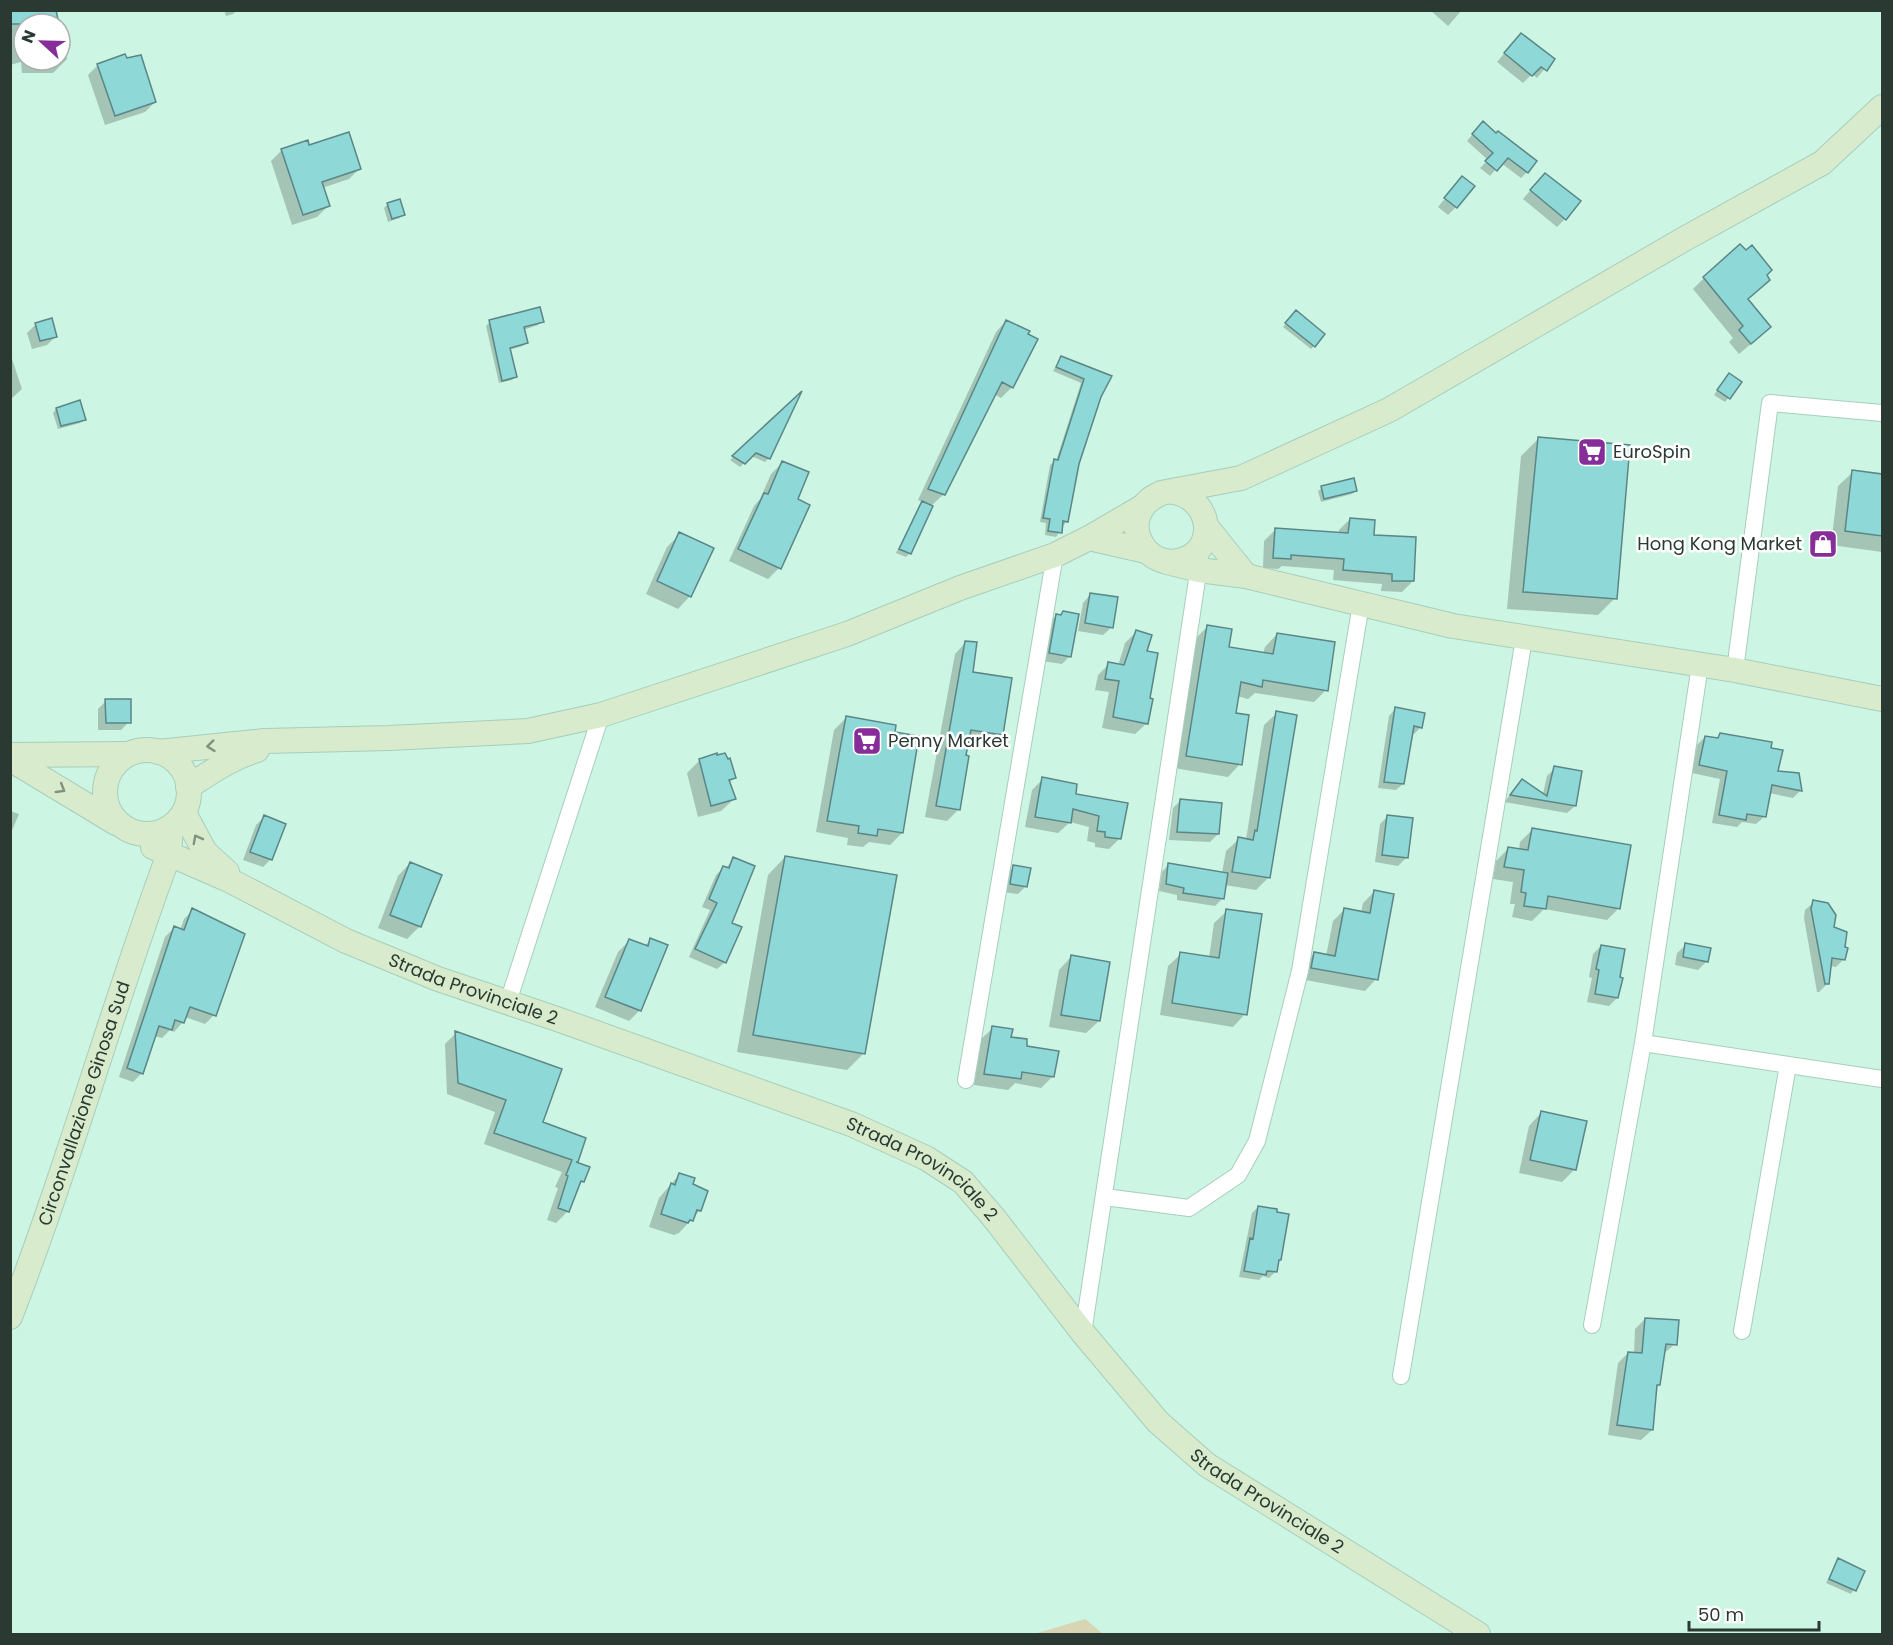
<svg xmlns="http://www.w3.org/2000/svg" width="1893" height="1645" font-family="Poppins,sans-serif">
<style>
.green{fill:#d8d5b4}
.shadow{fill:#0003}
.building{fill:#8fd8d8;stroke:#5a8686;stroke-width:1.5}
.lines{fill:none;stroke-linecap:round;stroke-linejoin:round}
.street-casing{stroke:#a7cebc;stroke-width:18}
.secondary-casing{stroke:#a7cebc;stroke-width:26}
.street{stroke:#fff;stroke-width:16}
.secondary{stroke:#d8ebcc;stroke-width:24}
.oneway{stroke:#81927f}
.labels{text-anchor:middle;stroke-width:5;stroke-linejoin:round;paint-order:stroke}
.poi-label{font-size:18px;fill:#2a3932;stroke:#fff;text-anchor:start}
.street-label{font-size:18px;fill:#2a3932;stroke:#fff}
</style>
<rect width="100%" height="100%" fill="#cdf5e3"/>
<path class="green" d="M1085,1619L1103,1634H1034Z"/>
<path class="shadow" d="M10,10H59L55,14L57,24H24V60H60V36V38L65,37L67,59L53,73H22L21,62L10,65Z
M224,10H237L233,14L226,16Z
M1430,10H1462L1448,26Z
M1513,43L1553,59L1537,78L1532,74L1523,83L1497,62Z
M98,65L155,102L145,112L105,125L88,75Z
M1477,129L1527,172L1521,178L1501,163L1490,176L1480,168L1488,160L1467,141Z
M308,147L360,168L349,179L322,188L328,206L317,217L292,225L271,161L282,150Z
M1462,178L1456,207L1448,215L1438,207Z
M1537,183L1565,219L1557,227L1523,199Z
M388,204L403,215L399,218L388,222L384,208Z
M1765,275L1769,280L1747,300L1758,338L1739,354L1729,342L1733,338L1693,289L1704,278Z
M1293,315L1314,346L1311,349L1283,327Z
M1006,321L1012,387L1001,398L994,394L944,494L932,505L910,553L906,557L896,553L919,506L923,502L918,500L996,332Z
M490,322H542L538,325L523,330L526,342L523,346L509,350L515,377L512,380L499,383L486,326Z
M36,324L56,336L47,345L32,349L27,333Z
M10,353L22,389L10,400Z
M1061,358L1110,376L1099,397L1077,464L1066,522L1056,537L1045,535L1046,523L1040,522L1050,465L1056,461L1081,383L1053,371Z
M1725,379L1740,383L1725,402L1714,395Z
M797,398L769,458L765,462L751,456L740,467L730,460Z
M56,409L84,419L80,423L58,429L53,413Z
M1538,439L1615,598L1598,615L1507,609L1521,456Z
M782,463L796,500L779,568L768,579L729,561L754,506L760,499L771,474Z
M1853,472L1882,476V552L1831,545L1838,486Z
M1322,488L1355,491L1352,494L1321,502L1318,491Z
M1350,519L1372,537L1413,581L1402,592L1381,591L1382,584L1333,580L1334,570L1282,566L1278,569L1263,568L1264,541L1275,530L1339,534V530Z
M680,534L690,596L678,609L646,594L667,547Z
M1091,594L1112,627L1103,635L1078,631L1083,603Z
M1056,616L1070,656L1062,664L1042,661L1048,624Z
M1207,627L1227,648L1263,654L1265,647L1277,634L1326,690L1314,702L1255,693L1248,699L1237,696L1234,715L1240,764L1228,777L1174,768L1195,639Z
M1136,632L1145,652L1148,699L1147,723L1135,734L1102,728L1109,692L1095,690L1098,675L1109,664L1118,666L1125,643Z
M966,642L972,673L1001,734L990,745L967,742L959,809L947,821L925,817L955,654Z
M106,701L129,722L121,730H98V709Z
M1395,709L1421,727L1414,734L1411,733L1403,784L1396,790L1378,788L1389,716Z
M1277,713L1269,877L1256,890L1225,885L1222,899L1215,906L1177,900V895L1159,891L1162,872L1169,864L1222,873L1226,851L1239,839L1246,840L1264,725Z
M846,718L902,833L890,845L869,842L863,847L847,845L848,838L816,832L834,730Z
M1721,734L1769,749L1776,772L1800,791L1793,798L1769,793L1764,817L1756,824L1742,822L1737,827L1712,823L1720,779L1692,773L1697,745L1705,737L1716,739Z
M700,760L734,778L729,783L734,799L721,811L698,817L687,773Z
M1555,768L1575,806L1567,813L1504,802L1522,781L1543,794L1547,776Z
M1043,779L1074,795L1126,804L1120,838L1109,849L1095,847V843L1087,841L1089,827L1070,822L1058,833L1025,827L1032,790Z
M1181,800L1218,834L1210,842L1169,840L1173,808Z
M10,811L19,814L10,835Z
M1388,816L1407,857L1398,866L1375,862L1380,824Z
M264,817L271,859L263,867L243,860L256,825Z
M1532,830L1619,908L1607,920L1544,909L1532,921L1512,917L1515,904H1510L1513,882L1493,879L1496,861L1508,849L1519,850L1520,842Z
M785,857L864,1053L847,1070L737,1052L768,875Z
M734,859L730,923L725,962L717,969L689,957L710,910L702,907L716,875L723,868L725,869Z
M410,863L420,926L407,939L378,928L398,876Z
M1014,867L1026,886L1018,894L1003,892L1005,875Z
M1375,891L1376,979L1365,991L1300,979L1303,965L1314,954L1326,956L1333,921L1344,910L1361,913L1363,903Z
M1814,902L1832,928L1844,959L1836,967L1829,966L1828,983L1819,992H1817L1804,918L1805,910Z
M193,910L214,1015L205,1024L185,1017L183,1022L174,1032L170,1030L162,1038L154,1036L142,1073L133,1082L119,1077L165,937L174,928L180,930L184,919Z
M1227,911L1245,1014L1233,1027L1160,1015L1168,966L1181,954L1209,958L1214,923Z
M651,940L640,1010L629,1021L595,1007L618,952L629,941L644,946Z
M1686,945L1707,961L1698,970L1675,965L1677,953Z
M1601,946L1617,998L1609,1006L1587,1002L1592,978L1589,977L1593,954Z
M1071,957L1099,1021L1086,1033L1049,1027L1059,970Z
M993,1028L1025,1047L1053,1076L1041,1088L1015,1083L1008,1090L974,1085L981,1039Z
M456,1033L575,1163L583,1181L576,1188L568,1211L556,1223L547,1220L558,1188L555,1187L562,1172L484,1144L495,1112L447,1094L445,1044Z
M1541,1113L1575,1169L1562,1182L1519,1173L1529,1126Z
M679,1175L692,1185L700,1210L679,1233L674,1235L649,1227L659,1198Z
M1258,1207L1280,1260L1277,1262L1275,1272L1269,1278L1263,1276L1259,1280L1239,1277L1252,1213Z
M1645,1319L1675,1344L1663,1354L1659,1385L1656,1388L1652,1430L1641,1440L1608,1435L1618,1363L1628,1353L1634,1354L1635,1329Z
M1838,1560L1863,1572L1851,1594L1826,1583L1835,1564Z"/>
<path class="building" d="M10,10H56L59,24H10Z
M1521,33L1555,59L1547,71L1541,67L1532,76L1504,53Z
M125,54L127,58L141,55L156,102L115,116L97,64Z
M1483,121L1496,133L1498,131L1537,161L1528,173L1508,158L1497,171L1485,161L1493,153L1472,134Z
M349,132L361,169L322,182L330,206L303,215L281,149L308,140L309,145Z
M1545,173L1581,201L1566,220L1530,190Z
M1462,176L1475,186L1457,208L1444,198Z
M400,199L405,215L392,219L387,203Z
M1740,244L1746,250L1752,245L1772,270L1767,275L1770,280L1748,299L1771,327L1751,344L1739,330L1743,326L1703,277Z
M540,307L544,322L524,327L528,343L510,348L517,377L502,381L489,320Z
M1296,310L1325,334L1315,347L1285,323Z
M52,318L57,337L40,341L35,323Z
M1006,320L1030,331L1028,334L1038,339L1013,388L1002,382L945,495L928,489Z
M1061,356L1112,376L1101,397L1079,464L1068,522L1063,521L1062,533L1048,531L1050,519L1043,518L1054,459L1058,460L1084,379L1056,367Z
M1729,373L1742,382L1730,399L1717,390Z
M802,391L770,459L756,453L745,464L732,456Z
M80,400L86,420L61,426L56,408Z
M1538,437L1630,445L1617,599L1523,592Z
M782,461L809,472L798,499L810,505L781,569L738,549L764,493L768,494Z
M1852,470L1882,474V536L1845,531Z
M1354,478L1357,491L1324,499L1321,486Z
M922,501L933,506L911,554L899,549Z
M1350,518L1375,520L1374,535L1416,537L1414,581H1392V574L1343,570L1344,559L1291,555V559L1273,558L1275,528L1348,533Z
M679,532L714,548L691,597L657,581Z
M1090,593L1118,597L1113,628L1085,623Z
M1063,611L1079,614L1071,657L1049,653L1056,614L1061,615Z
M1207,625L1232,629L1229,647L1273,654L1277,633L1335,642L1328,691L1263,680L1262,687L1241,682L1236,713L1249,715L1242,765L1186,756Z
M1136,630L1152,635L1147,651L1158,653L1150,698L1153,699L1148,724L1113,717L1119,681L1105,679L1108,662L1124,665Z
M965,641L977,642L973,672L1012,678L1003,735L971,730L966,755L969,756L960,810L936,806Z
M105,699H131V723H106Z
M1395,707L1425,713L1422,728L1414,726L1404,784L1384,782Z
M1276,711L1297,715L1270,878L1232,872L1238,837L1253,840L1255,830L1257,831Z
M846,716L896,725L895,732L919,736L903,833L878,829L877,836L858,833L859,826L827,821Z
M1720,733L1772,742L1771,748L1783,750L1778,771L1799,773L1802,791L1772,785L1766,817L1747,814L1746,820L1719,815L1727,771L1699,765L1705,736L1718,738Z
M717,753V755L725,753L728,759L730,758L736,778L729,780L736,799L711,806L699,759Z
M1554,766L1582,771L1576,806L1510,795L1522,779L1547,796Z
M1042,777L1077,784L1076,794L1128,803L1121,839L1105,837V832L1097,831L1099,816L1073,809L1071,823L1035,817Z
M1180,799L1222,803L1219,834L1177,832Z
M264,815L286,824L272,860L250,852Z
M1387,815L1413,818L1408,858L1382,855Z
M1532,828L1631,845L1620,909L1548,896L1546,909L1524,906L1526,893L1521,892L1524,870L1504,867L1508,847L1528,850Z
M785,856L897,875L865,1054L753,1035Z
M733,857L755,866L732,923L742,927L726,963L695,949L717,903L709,899L723,866L729,868Z
M410,862L442,875L421,927L390,915Z
M1168,863L1228,873L1224,899L1183,893L1184,888L1166,884Z
M1013,865L1031,868L1027,887L1010,884Z
M1374,890L1394,894L1378,980L1311,968L1314,952L1335,956L1344,908L1370,913Z
M1813,900L1828,903L1836,915L1834,927L1847,932L1845,947L1848,948L1845,960L1832,958L1829,984H1825L1811,909Z
M192,908L245,934L216,1016L190,1007L184,1023L175,1020L172,1030L159,1026L143,1074L127,1068L174,926L184,930Z
M1226,909L1262,914L1247,1015L1172,1003L1180,952L1219,958Z
M650,938L668,945L641,1011L605,997L629,939L648,946Z
M1685,943L1711,948L1708,962L1683,957Z
M1601,945L1625,949L1620,977L1623,978L1618,998L1595,994L1599,970L1596,969Z
M1071,955L1110,962L1100,1021L1061,1015Z
M992,1026L1013,1029L1011,1037L1027,1039V1046L1059,1051L1054,1077L1022,1072L1021,1079L984,1074Z
M455,1031L562,1069L543,1122L586,1138L578,1162H576L590,1167L584,1182L581,1181L569,1212L558,1208L568,1176L566,1175L572,1160L494,1133L506,1100L458,1083Z
M1541,1111L1587,1121L1576,1170L1530,1160Z
M679,1173L695,1178L693,1184L708,1191L701,1211L697,1210L693,1221L690,1220L688,1223L661,1214L671,1183L675,1185Z
M1258,1206L1277,1209V1212L1289,1214L1281,1260H1279L1277,1272L1267,1271L1266,1275L1244,1271L1250,1238L1253,1239Z
M1645,1318L1679,1320L1677,1345L1666,1344L1660,1385H1657L1653,1430L1617,1425L1628,1352L1642,1353Z
M1838,1558L1865,1571L1856,1591L1829,1579Z"/>
<g class="lines">
<g class="street-casing">
<path id="street" d="M1735,670L1770,403L1882,413
M508,1002L601,715
M1643,1043L1882,1079
M966,1080L1055,555
M1105,1197L1189,1208L1238,1175L1257,1141L1300,971L1361,604
M1592,1325L1643,1043L1700,665
M1742,1331L1788,1065
M1083,1333L1200,560
M1401,1376L1524,639"/>
</g>
<g class="secondary-casing">
<g id="secondary">
<path d="M1173,492C1213,498 1219,553 1178,561C1148,567 1125,531 1143,507C1147,500 1154,497 1161,493L1241,478L1389,410L1686,238L1822,163L1882,107"/>
<path d="M1206,526L1246,576"/>
<path d="M1089,538L1146,551"/>
<path d="M1167,562L1199,570L1246,576L1453,626L1735,670L1882,699"/>
<circle cx="147" cy="792" r="42"/>
<path d="M158,752L265,741L389,738L528,731L601,715L847,634L960,588L1055,555L1089,538L1142,507"/>
<path d="M10,755L128,754"/>
<path d="M10,759L116,823"/>
<path d="M188,787C211,772 231,758 257,750"/>
<path d="M184,813L205,852L227,872"/>
<path id="s1" d="M153,847L229,880L346,941L438,979L557,1019L851,1124L926,1158L963,1182L994,1218L1083,1333L1158,1422L1207,1465L1478,1634"/>
<path id="s2" d="M10,1317C69,1165 112,1007 169,854L171,827"/>
</g>
</g>
<use href="#street" class="street"/>
<use href="#secondary" class="secondary"/>
</g>
<defs><path id="oneway-chevron" d="M-2-3.5L2.5 0L-2 3.5" fill="none" stroke-width="1.6" stroke-linecap="round" stroke-linejoin="round" transform="scale(1.5)"/></defs>
<g class="oneway">
<use href="#oneway-chevron" transform="translate(211 746) rotate(174)"/>
<use href="#oneway-chevron" transform="translate(61 789) rotate(31)"/>
<use href="#oneway-chevron" transform="translate(197 839) rotate(-118)"/>
</g>
<defs>
<g id="supermarket-square" transform="scale(1.5)"><rect x="-9" y="-9" width="18" height="18" rx="4" fill="#872d99" stroke="#fff"/><path d="M-6-5.5h2.5l.6 2H6L4.5 2H-2.5L-4.4-4H-6ZM-1.5 3.2a1.3 1.3 0 1 0 .1 0ZM3 3.2a1.3 1.3 0 1 0 .1 0Z" fill="#fff"/></g>
<g id="shop-square" transform="scale(1.5)"><rect x="-9" y="-9" width="18" height="18" rx="4" fill="#872d99" stroke="#fff"/><path d="M-5-2.5h2.3a2.7 3.5 0 0 1 5.4 0H5L5.5 6h-11ZM-1.5-2.5h3a1.5 2.3 0 0 0-3 0Z" fill="#fff"/></g>
</defs>
<g fill-rule="evenodd">
<use href="#supermarket-square" x="1592" y="452"/>
<use href="#shop-square" x="1823" y="544"/>
<use href="#supermarket-square" x="867" y="741"/>
</g>
<g class="labels">
<g class="poi-label">
<text x="1613" y="458">EuroSpin</text>
<text x="1802" y="550" text-anchor="end">Hong Kong Market</text>
<text x="888" y="747">Penny Market</text>
</g>
<g class="street-label">
<text dy="6" stroke="none"><textPath href="#s1" startOffset="351">Strada Provinciale 2</textPath></text>
<text dy="6" stroke="none"><textPath href="#s2" startOffset="226">Circonvallazione Ginosa Sud</textPath></text>
<text dy="6" stroke="none"><textPath href="#s1" startOffset="837">Strada Provinciale 2</textPath></text>
<text dy="6" stroke="none"><textPath href="#s1" startOffset="1323">Strada Provinciale 2</textPath></text>
</g>
</g>
<rect width="1893" height="1645" fill="none" stroke="#2a3932" stroke-width="24"/>
<g transform="translate(42 42) rotate(292)"><circle r="28" fill="#ffffff" stroke="#aab0ad" stroke-width="1.5"/>
<path d="M0-4.5L10 22L0 15L-10 22Z" fill="#872d99"/>
<text y="-9" font-size="16" font-weight="bold" text-anchor="middle" fill="#2a3932">N</text>
</g>
<path d="M1689 1621v9h130v-9" fill="none" stroke="#2a3932" stroke-width="3"/>
<text x="1698" y="1621" font-size="18" fill="#2a3932" stroke="#ffffff" stroke-width="4.5" paint-order="stroke">50 m</text>
</svg>
